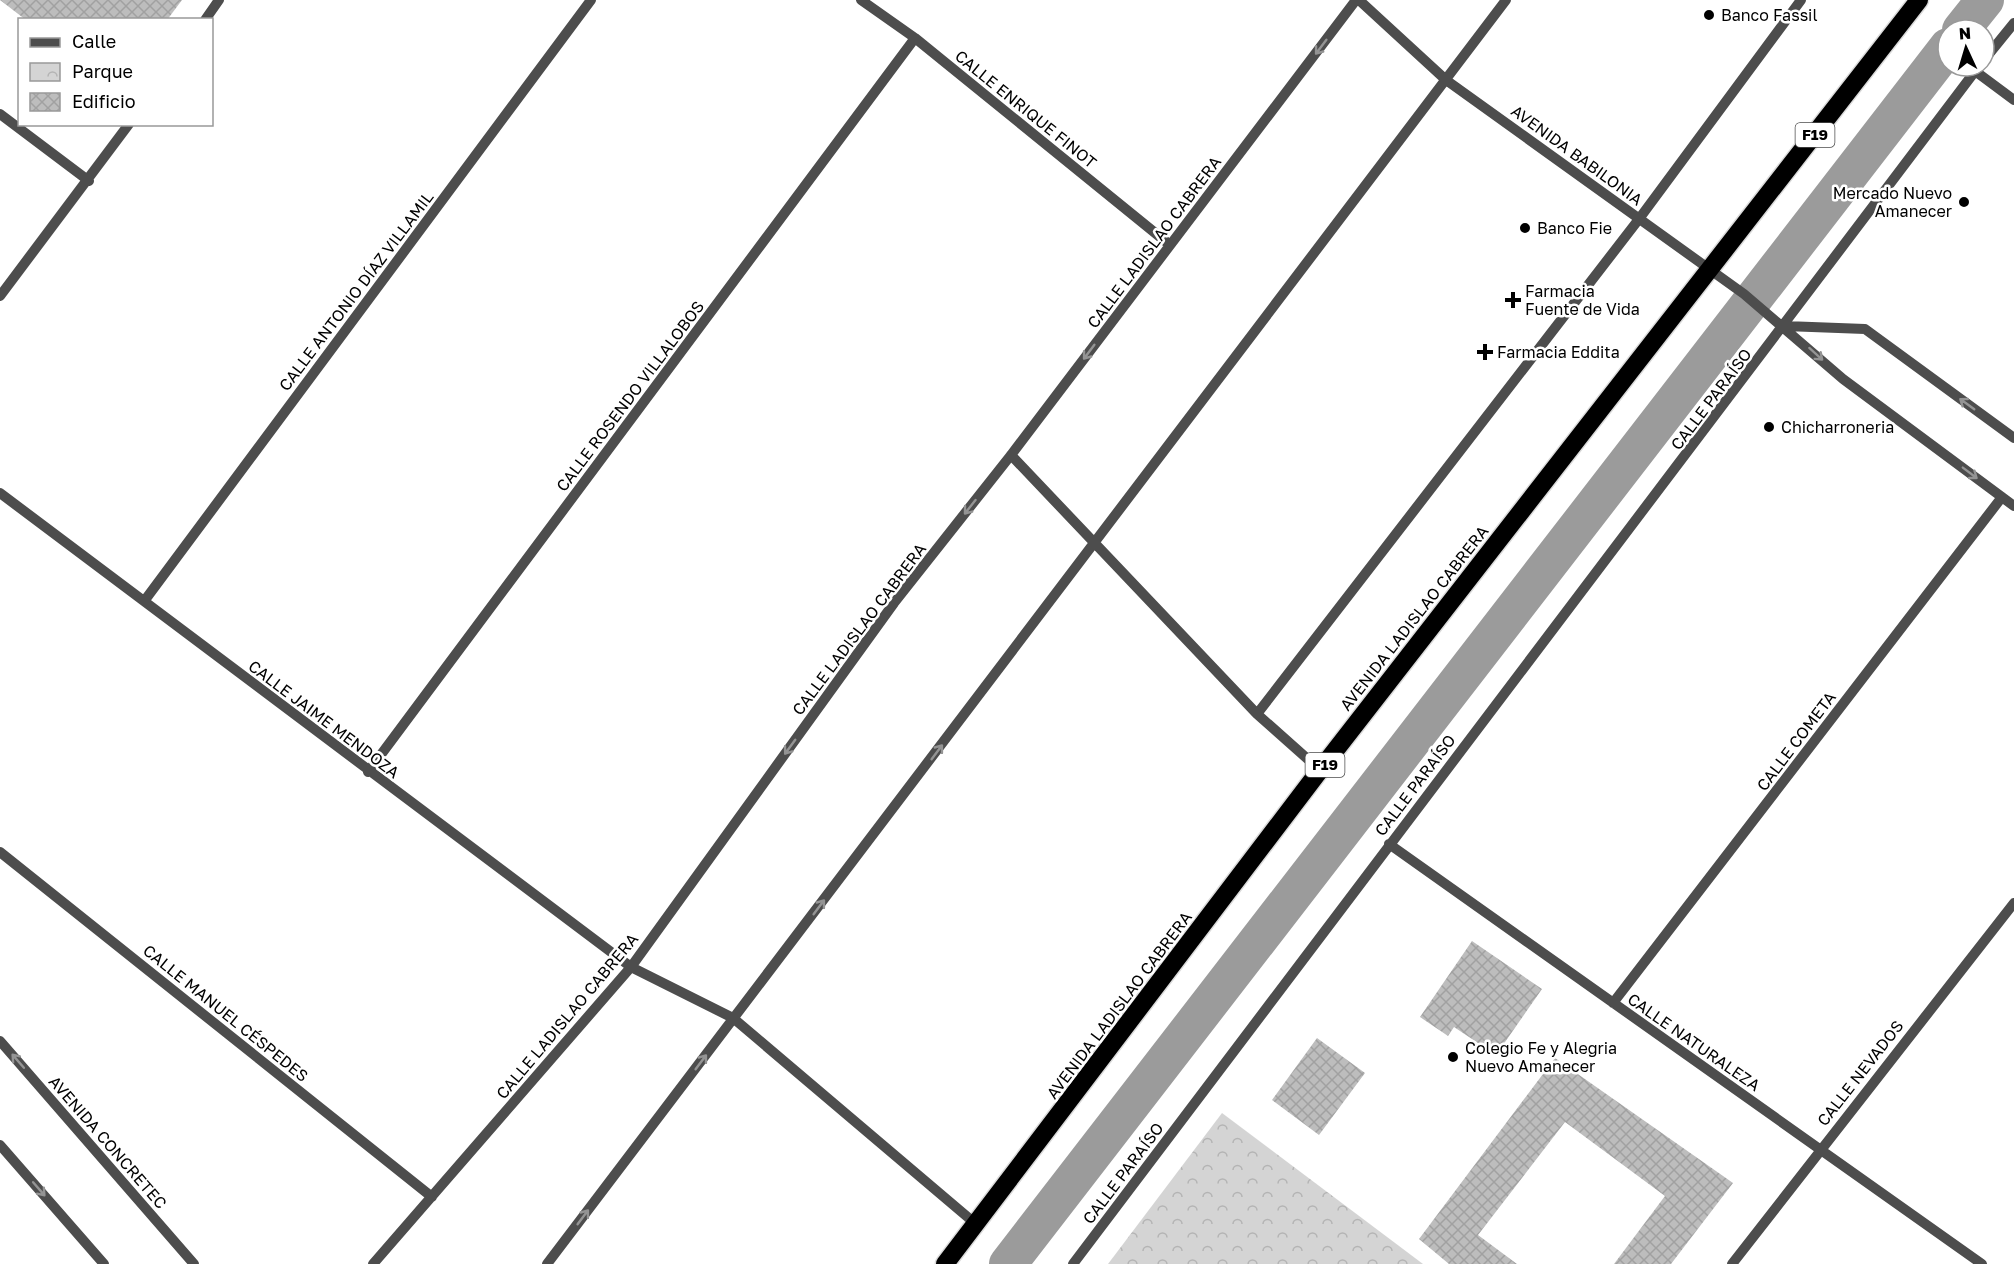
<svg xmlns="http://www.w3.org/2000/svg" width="2014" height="1264" font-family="'Golos Text',sans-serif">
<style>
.park{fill:url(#park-crowns)}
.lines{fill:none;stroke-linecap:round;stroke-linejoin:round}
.canal{stroke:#9b9b9b;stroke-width:38}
.building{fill:url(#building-cross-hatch)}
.highway-casing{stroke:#dbdbdb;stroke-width:21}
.minor{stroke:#4d4d4d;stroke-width:10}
.highway{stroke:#000;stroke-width:18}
.oneway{stroke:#949494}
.poi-dot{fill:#000;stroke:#fff;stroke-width:2}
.labels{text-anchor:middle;stroke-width:5;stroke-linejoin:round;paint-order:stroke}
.shield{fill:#fff;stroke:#4c4c4c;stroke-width:1.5}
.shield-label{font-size:15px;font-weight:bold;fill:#000}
.poi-label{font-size:16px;fill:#000;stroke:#fff;text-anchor:start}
.street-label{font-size:16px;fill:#000;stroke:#fff}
</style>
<defs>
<pattern id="park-crowns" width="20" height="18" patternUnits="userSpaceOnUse" patternTransform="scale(1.5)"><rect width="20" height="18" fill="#d4d4d4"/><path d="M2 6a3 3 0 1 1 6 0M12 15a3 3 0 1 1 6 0" fill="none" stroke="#b4b4b4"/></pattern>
<pattern id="building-cross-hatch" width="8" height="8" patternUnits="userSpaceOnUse" patternTransform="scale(1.5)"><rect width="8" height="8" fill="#bdbdbd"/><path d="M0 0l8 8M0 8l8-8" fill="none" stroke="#a1a1a1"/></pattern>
</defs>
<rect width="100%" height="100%" fill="#fff"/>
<path class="park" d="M1222,1113L1423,1264H1108Z"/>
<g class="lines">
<path class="canal" d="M1961,30L1985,0
M1008,1264L1948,47"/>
</g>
<path class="building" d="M0,0H182L167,20H26Z
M1472,941L1542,989L1496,1055L1454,1027L1448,1036L1420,1017Z
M1317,1038L1365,1073L1319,1135L1272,1100Z
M1555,1058L1733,1183L1671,1264H1614L1665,1196L1565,1122L1478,1235L1517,1264H1449L1419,1239Z"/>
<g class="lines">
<g class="highway-casing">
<path id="highway" d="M945,1264L1320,770L1919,0"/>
</g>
<path class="minor" d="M861,0L915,38L1170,245
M1359,0L1446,80L1744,294L1843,379L2014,506
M205,20L219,0
M1984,60L2014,23
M1975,71L2014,100
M0,114L89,181
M0,296L129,124
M1785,326L1865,329L2014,438
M1011,455L1257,714L1320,770
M0,493L631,967L733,1018L977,1225
M145,600L591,0
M1257,714L1639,219L1801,0
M368,772L915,38
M1389,844L1982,1264
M0,852L432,1197
M1613,1003L2002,497
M0,1041L194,1264
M0,1145L104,1264
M373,1264L631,967L894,603L1011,455L1356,0
M547,1264L1506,0
M1073,1264L1979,66
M1732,1264L2014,903"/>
<use href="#highway" class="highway"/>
</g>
<defs><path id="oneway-shaft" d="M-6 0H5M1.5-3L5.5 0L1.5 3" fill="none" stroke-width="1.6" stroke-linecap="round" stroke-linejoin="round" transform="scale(1.5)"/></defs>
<g class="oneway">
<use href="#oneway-shaft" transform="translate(1321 47) rotate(127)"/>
<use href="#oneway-shaft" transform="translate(1089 352) rotate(127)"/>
<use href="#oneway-shaft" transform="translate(1816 354) rotate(42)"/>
<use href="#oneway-shaft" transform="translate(1967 404) rotate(-144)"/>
<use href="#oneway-shaft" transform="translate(1970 473) rotate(37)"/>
<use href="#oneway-shaft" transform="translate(970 507) rotate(128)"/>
<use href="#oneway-shaft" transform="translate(790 747) rotate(126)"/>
<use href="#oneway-shaft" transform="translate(937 752) rotate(-53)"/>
<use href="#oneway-shaft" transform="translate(819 907) rotate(-53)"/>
<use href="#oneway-shaft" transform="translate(18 1061) rotate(-131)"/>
<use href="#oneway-shaft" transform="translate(701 1062) rotate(-53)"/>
<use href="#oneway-shaft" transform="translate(39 1189) rotate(49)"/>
<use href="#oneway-shaft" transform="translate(583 1217) rotate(-53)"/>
</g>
<g class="poi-dot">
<circle cx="1709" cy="15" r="6"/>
<circle cx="1964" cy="202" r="6"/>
<circle cx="1525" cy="228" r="6"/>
<path d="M1510 291h6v6h6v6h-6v6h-6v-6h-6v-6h6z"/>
<path d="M1482 343h6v6h6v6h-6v6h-6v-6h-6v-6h6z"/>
<circle cx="1769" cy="427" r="6"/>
<circle cx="1453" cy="1057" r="6"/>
</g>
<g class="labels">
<g class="shield">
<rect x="1795.5" y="123" width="39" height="24" rx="4.5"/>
<rect x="1305.5" y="753" width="39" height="24" rx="4.5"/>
</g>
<g class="shield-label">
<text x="1815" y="140">F19</text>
<text x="1325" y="770">F19</text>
</g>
<g class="poi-label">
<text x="1721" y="21">Banco Fassil</text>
<text x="1952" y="199" text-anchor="end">Mercado Nuevo<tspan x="1952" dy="18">Amanecer</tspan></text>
<text x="1537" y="234">Banco Fie</text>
<text x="1525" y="297">Farmacia<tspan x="1525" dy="18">Fuente de Vida</tspan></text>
<text x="1497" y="358">Farmacia Eddita</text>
<text x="1781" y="433">Chicharroneria</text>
<text x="1465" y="1054">Colegio Fe y Alegria<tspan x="1465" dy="18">Nuevo Amanecer</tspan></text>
</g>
<g class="street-label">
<text transform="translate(1026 109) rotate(39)" y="6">CALLE ENRIQUE FINOT</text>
<text transform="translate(1577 155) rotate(36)" y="6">AVENIDA BABILONIA</text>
<text transform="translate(1154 242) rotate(-53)" y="6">CALLE LADISLAO CABRERA</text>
<text transform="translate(356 291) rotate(-53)" y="6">CALLE ANTONIO DÍAZ VILLAMIL</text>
<text transform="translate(630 396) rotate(-53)" y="6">CALLE ROSENDO VILLALOBOS</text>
<text transform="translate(1711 399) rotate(-53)" y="6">CALLE PARAÍSO</text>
<text transform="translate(1414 618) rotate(-52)" y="6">AVENIDA LADISLAO CABRERA</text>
<text transform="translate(859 629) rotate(-53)" y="6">CALLE LADISLAO CABRERA</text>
<text transform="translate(324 719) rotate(37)" y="6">CALLE JAIME MENDOZA</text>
<text transform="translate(1796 741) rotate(-53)" y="6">CALLE COMETA</text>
<text transform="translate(1415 785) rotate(-53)" y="6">CALLE PARAÍSO</text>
<text transform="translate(1119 1005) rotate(-53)" y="6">AVENIDA LADISLAO CABRERA</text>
<text transform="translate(226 1013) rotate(39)" y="6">CALLE MANUEL CÉSPEDES</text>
<text transform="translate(567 1016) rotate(-50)" y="6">CALLE LADISLAO CABRERA</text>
<text transform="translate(1694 1042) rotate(35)" y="6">CALLE NATURALEZA</text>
<text transform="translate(1860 1073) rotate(-52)" y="6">CALLE NEVADOS</text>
<text transform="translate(108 1142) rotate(49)" y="6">AVENIDA CONCRETEC</text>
<text transform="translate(1123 1173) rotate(-53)" y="6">CALLE PARAÍSO</text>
</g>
</g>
<rect x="18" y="18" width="195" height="108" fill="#ffffff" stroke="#999999" stroke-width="1.5"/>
<rect x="30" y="38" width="30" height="9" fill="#4d4d4d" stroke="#999999" stroke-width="1.5"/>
<text x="72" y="48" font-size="18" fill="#000000">Calle</text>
<rect x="30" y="63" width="30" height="18" fill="url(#park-crowns)" stroke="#999999" stroke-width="1.5"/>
<text x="72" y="78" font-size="18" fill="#000000">Parque</text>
<rect x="30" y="93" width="30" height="18" fill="url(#building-cross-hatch)" stroke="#999999" stroke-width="1.5"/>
<text x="72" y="108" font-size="18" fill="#000000">Edificio</text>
<g transform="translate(1966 48) rotate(356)"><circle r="28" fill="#ffffff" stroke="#999999" stroke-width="1.5"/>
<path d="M0-4.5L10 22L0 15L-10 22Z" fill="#000000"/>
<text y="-9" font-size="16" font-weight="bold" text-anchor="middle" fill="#000000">N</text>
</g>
</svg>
